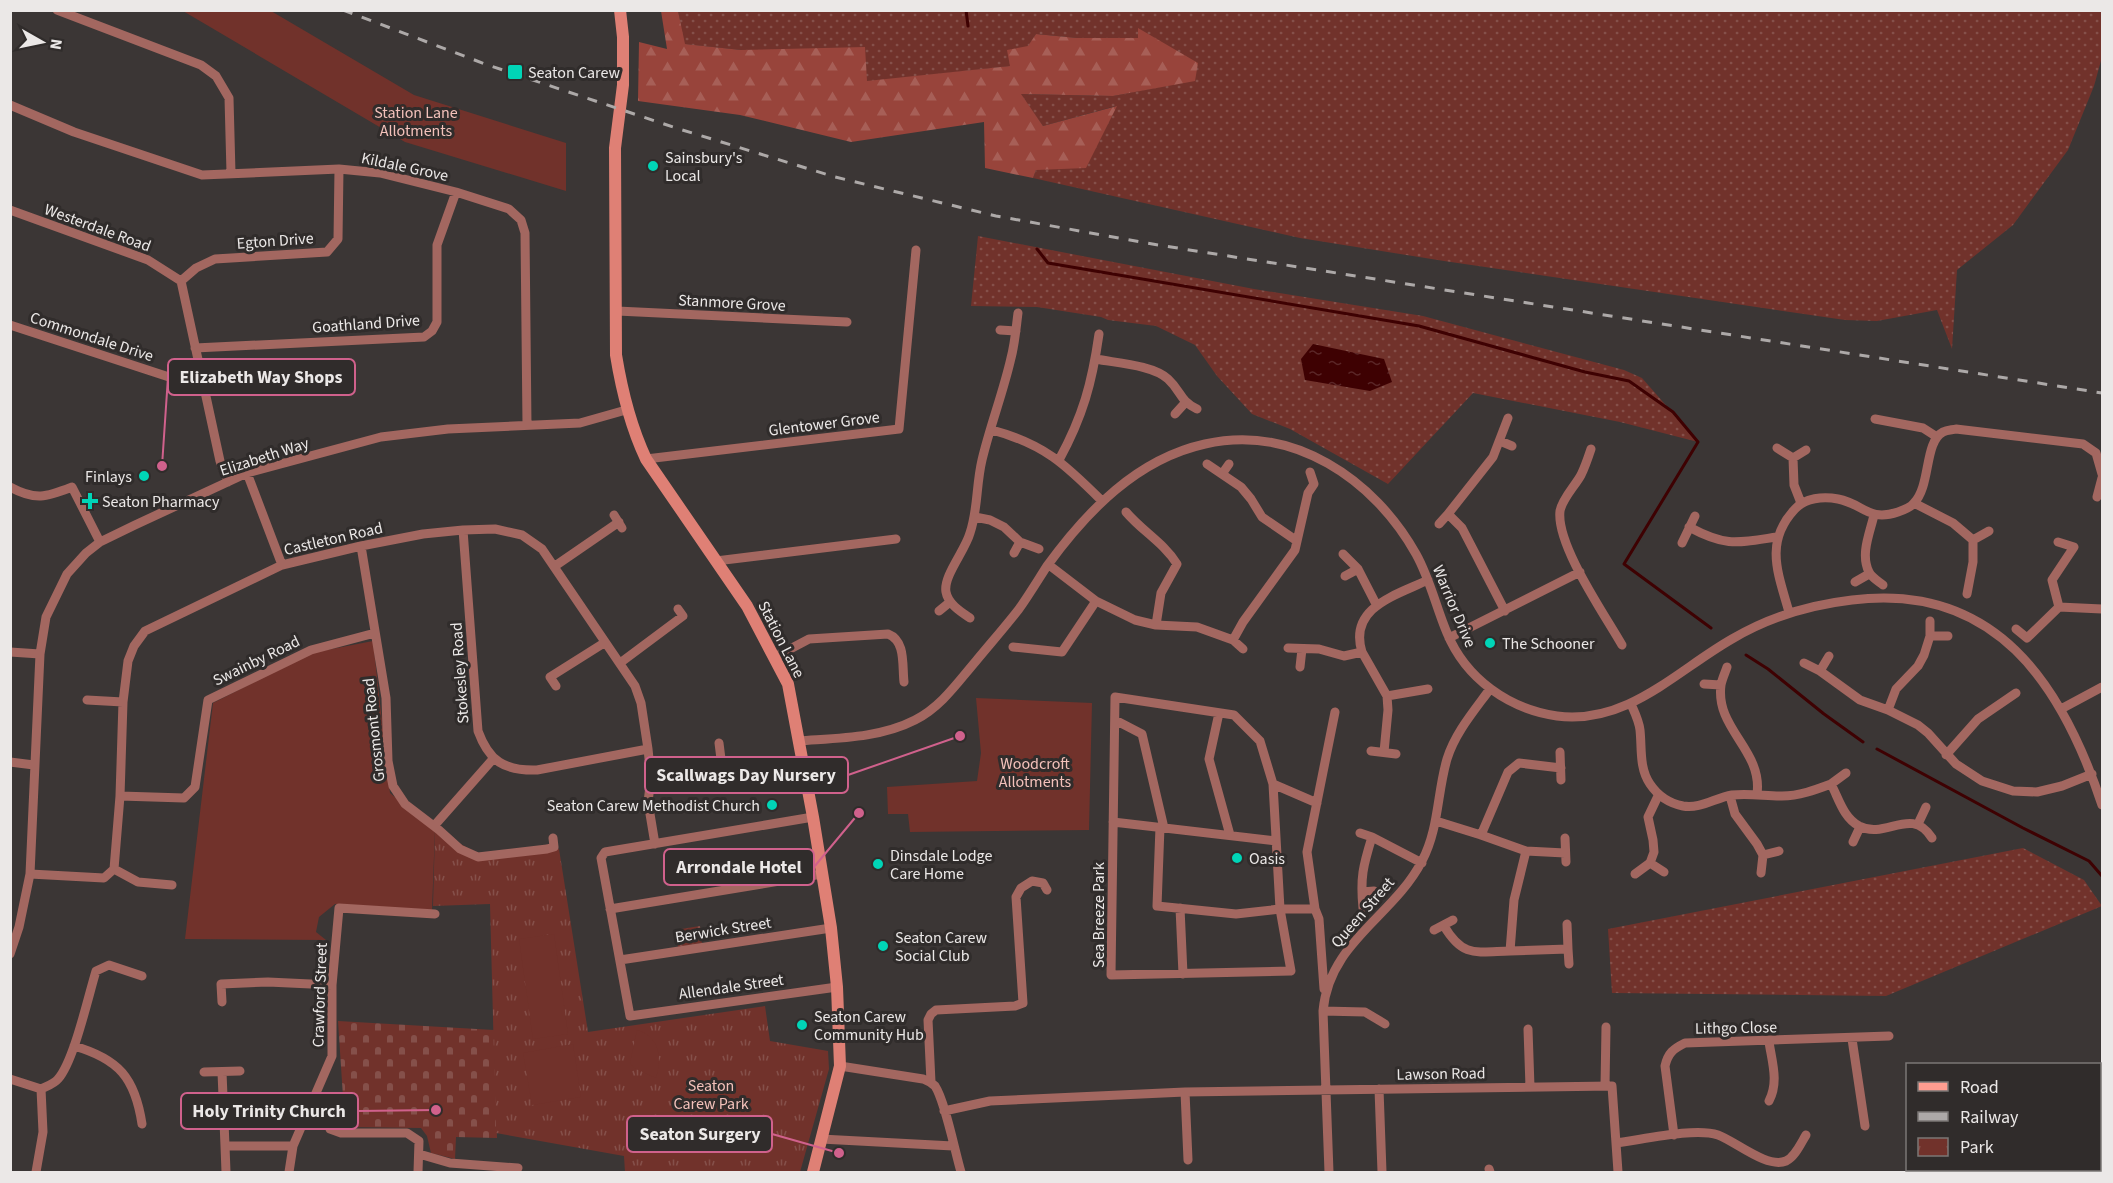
<svg xmlns="http://www.w3.org/2000/svg" width="2113" height="1183" font-family="'Source Sans 3',sans-serif">
<style>
.grass{fill:url(#grass-dots)}
.forest{fill:url(#forest-firs)}
.cemetery{fill:url(#cemetery-stones)}
.park{fill:url(#park-tufts)}
.garden{fill:#71322b}
.water{fill:url(#water-ripples)}
.lines{fill:none;stroke-linecap:round;stroke-linejoin:round}
.stream{stroke:#3e0102;stroke-width:3}
.street{stroke:#a36760;stroke-width:9}
.secondary{stroke:#df8075;stroke-width:12}
.primary{stroke:#ff9d90;stroke-width:14}
.rail{stroke:#ada9a8;stroke-width:3;stroke-dasharray:10 10;stroke-linecap:butt}
.poi-dot{fill:#00d5b7;stroke:#302c2b;stroke-width:2}
.labels{text-anchor:middle;stroke-width:6;stroke-linejoin:round;paint-order:stroke}
.poi-label{font-size:16px;fill:#ebe8e7;stroke:#302c2b;text-anchor:start}
.park-label{font-size:16px;fill:#f3c1ba;stroke:#302c2b}
.street-label{font-size:16px;fill:#ebe8e7;stroke:#302c2b}
.leader{fill:none;stroke:#d0618c;stroke-width:2}
.callout-dot{fill:#d0618c;stroke:#302c2b;stroke-width:2}
.callout{fill:#302c2b;stroke:#d0618c;stroke-width:2}
.callout-label{font-size:18px;text-anchor:middle;font-weight:bold;fill:#ebe8e7}
</style>
<defs>
<pattern id="grass-dots" width="8" height="8" patternUnits="userSpaceOnUse" patternTransform="scale(1.5)"><rect width="8" height="8" fill="#71322b"/><path d="M2 2h.1M6 6h.1" fill="none" stroke="#85504a" stroke-width="1.8" stroke-linecap="round"/></pattern>
<pattern id="forest-firs" width="22" height="20" patternUnits="userSpaceOnUse" patternTransform="scale(1.5)"><rect width="22" height="20" fill="#98443b"/><path d="M5 1l3.5 6h-7zM16 11l3.5 6h-7z" fill="#a75f57"/></pattern>
<pattern id="cemetery-stones" width="16" height="16" patternUnits="userSpaceOnUse" patternTransform="scale(1.5)"><rect width="16" height="16" fill="#71322b"/><path d="M2 7V4a2 2 0 0 1 4 0v3zM10 15v-3a2 2 0 0 1 4 0v3z" fill="#85504a"/></pattern>
<pattern id="park-tufts" width="24" height="20" patternUnits="userSpaceOnUse" patternTransform="scale(1.5)"><rect width="24" height="20" fill="#71322b"/><path d="M3 7l-1-3M5 7V3M7 7l1-3M15 17l-1-3M17 17v-4M19 17l1-3" fill="none" stroke="#85504a"/></pattern>
<pattern id="water-ripples" width="26" height="14" patternUnits="userSpaceOnUse" patternTransform="scale(1.5)"><rect width="26" height="14" fill="#3e0102"/><path d="M2 4q2-2 4 0t4 0M15 11q2-2 4 0t4 0" fill="none" stroke="#5a2627"/></pattern>
</defs>
<rect width="100%" height="100%" fill="#3b3635"/>
<path class="grass" d="M2102,10V57L2094,86L2068,150L2013,225L1957,270L1952,349L1937,310L1877,321L1845,320L1444,261L1300,238L1033,178L1036,170L1116,106L1043,126L1020,94L1113,96L1195,80L1138,29V38H1077L1036,34L1029,46L1011,66L867,82L741,50L684,44L678,11Z
M978,236L1254,289L1423,316L1624,370L1642,378L1698,442L1620,422L1473,393L1388,484L1290,429L1252,414L1217,376L1195,345L1156,326L1108,320L1101,317L1037,307L971,306Z
M2023,848L2084,880L2102,906L1886,996L1612,993L1608,929Z
M700,926L702,943L678,947L675,930Z"/>
<path class="forest" d="M661,11H678L685,44L741,50L865,47L867,81L1010,66L1007,50L1028,46L1036,34L1077,38H1138V28L1198,63L1195,81L1113,96L1021,94L1043,126L1117,106L1086,168L1036,170L1033,178L985,168L984,122L851,142L740,115L638,101L639,42L667,49Z"/>
<path class="cemetery" d="M338,1021L494,1030L497,1138L456,1137L455,1159L431,1153L427,1136L421,1128L345,1127Z"/>
<path class="park" d="M435,830L484,857L559,849L588,1032L765,1006L770,1041L828,1051L829,1069L800,1172H625L624,1156L496,1133L490,904L433,906Z"/>
<path class="garden" d="M183,11H271L414,95L566,143V191L405,142Z
M373,641L390,793L435,830L432,910L335,904L319,917L316,932L326,940L185,939L213,703L311,653Z
M976,698L1092,703L1089,830L910,832L908,814H888L887,787L977,781L981,753Z
M554,934L568,1034L533,1039L519,939Z
M637,1030C660,1037 662,1057 656,1078L634,1068L630,1063Z
M573,1044L581,1097L532,1105L523,1053Z"/>
<path class="water" d="M1313,344L1384,359L1392,382L1370,391L1305,380L1301,359Z"/>
<g class="lines">
<path class="stream" d="M966,10L968,26
M1037,249L1048,263L1419,326L1585,372L1629,381L1673,412L1698,442L1624,564L1711,628
M1746,655L1768,669L1824,714L1863,742
M1877,749L2023,828L2089,861L2102,876"/>
<path class="street" d="M57,10L201,65L216,76L229,98L231,173
M10,105L74,132L202,175L339,169L380,173L456,192L509,209L521,220L525,233L527,425
M10,210L148,260L181,281L220,461L228,482
M181,281L196,268L215,259L327,252L338,239L339,169
M617,311L847,322
M10,325L169,377L201,375
M1000,330L1016,331
M195,348L424,337L432,331L437,322V245L456,192
M1096,359C1116,363 1153,365 1168,379C1182,392 1179,400 1197,409
M1175,414L1185,403
M1875,419L1923,428L1937,437
M992,430C1044,444 1065,464 1102,501
M1500,441L1512,446
M1777,448L1793,458L1806,450
M1591,449C1588,458 1585,467 1581,475C1575,486 1562,499 1560,511C1556,545 1605,615 1622,645
M1793,458L1794,485L1801,503
M646,459L899,429L916,250
M1059,460C1083,416 1092,383 1099,334
M1207,464L1241,487L1251,499L1262,517L1297,541
M247,473L282,565
M1222,474L1229,464
M10,487C36,501 46,497 72,487L100,542
M2097,497L2102,478
M1914,503L1953,523L1973,540V562L1967,594
M1126,512C1142,531 1164,543 1177,564L1161,593L1156,625
M614,515L622,528
M1874,515C1870,533 1860,554 1869,572C1871,577 1878,581 1883,585
M975,517L990,520L1004,527L1020,542L1039,549
M1439,524L1448,514
M1689,527C1726,547 1737,543 1777,537
M463,530L478,731C489,761 504,771 537,770L648,749
M1973,540L1989,531
M2058,542L2074,547L2052,580L2059,607
M1682,543L1695,516
M361,546L386,698L388,761L393,786L405,804L439,830L460,849L478,857L547,849L554,847L553,838
M1014,553L1020,542
M1343,554L1358,569L1376,604
M716,561L896,539
M1049,565L1096,601
M555,566L619,522
M1345,576L1358,569
M1855,582L1869,574
M939,611L950,602
M1505,611L1462,528L1448,514L1493,457L1508,418
M1789,612C1778,573 1764,542 1795,509C1805,498 1823,496 1838,499C1864,504 1868,522 1898,512C1904,510 1911,507 1914,503C1931,486 1924,442 1943,432C1947,430 1952,430 1956,429L2083,444L2096,453L2102,474
M970,618C961,612 948,604 946,592C943,576 965,551 970,533C978,510 976,485 982,460C990,426 1003,393 1011,358C1015,343 1016,328 1018,313
M2016,629L2027,638L2059,607L2102,609
M1930,636H1948
M1449,638L1580,572
M1233,640L1243,649
M1013,647L1062,652L1096,601L1135,620L1156,625L1197,627L1233,640L1243,622L1295,550L1308,493L1314,484L1310,472
M1288,648L1319,649L1344,656L1362,652
M10,652L40,654
M775,657L809,639L888,634C906,641 902,665 904,682
M620,663L683,616L678,609
M1804,663L1820,671L1860,700L1888,710L1918,725L1928,733L1956,764L1982,781L2013,791L2037,792L2062,786L2092,774
M1300,667L1302,649
M1727,667C1725,673 1722,679 1721,685C1715,729 1763,750 1757,794
M1820,671L1829,656
M1704,684L1721,685
M556,686L550,677L604,643
M1387,696L1428,689
M1115,697L1234,715L1260,741L1273,784L1280,909L1291,971L1111,975Z
M87,700L123,702
M1631,704C1635,713 1639,721 1640,730C1642,748 1639,768 1650,784C1658,796 1668,803 1683,806C1700,809 1715,798 1732,795C1749,793 1765,796 1782,796C1799,796 1815,790 1831,784C1839,799 1843,817 1859,826C1886,840 1911,805 1932,838
M2061,709L2102,687
M1888,710L1896,689L1918,666L1924,655L1930,636V621
M1219,713L1209,759L1230,835
M1115,720L1142,734L1164,828
M799,741C838,738 880,738 915,720C941,707 958,682 976,661C990,644 1005,627 1019,609C1029,595 1038,580 1047,566C1087,511 1137,459 1205,444C1293,424 1374,479 1416,554C1430,579 1436,607 1447,633C1466,679 1509,709 1557,716C1627,725 1676,671 1732,639C1769,617 1809,605 1852,600C1995,582 2062,684 2102,805
M1371,751L1396,754
M1384,752L1388,710L1387,696L1362,652C1348,607 1397,595 1428,580
M1560,752L1561,780
M1946,755L1978,719L2016,693
M10,762L34,765
M650,770L721,759L719,743
M1273,784L1317,803
M1831,784L1846,773
M120,796L184,798L195,787L208,700L311,650L375,633
M1730,796L1735,814L1757,844L1763,855L1761,873
M813,817L605,852L601,858L630,1016L837,987
M1436,821L1481,835L1526,851L1514,900L1510,951C1476,952 1463,958 1444,926
M1113,822L1276,841
M1918,824L1926,807
M434,826L493,759
M1160,827L1157,906L1236,914L1280,909H1315L1319,919L1324,989
M1360,833L1372,837
M1481,835L1508,772L1519,763L1561,768
M1565,838L1566,862
M1853,842L1860,827
M1526,851L1565,853
M1763,855L1779,851
M1650,863L1664,872
M114,869L138,882L172,885
M30,874L104,878L114,869L120,796L123,702L128,661L134,646L145,631L282,565L361,546L423,534L463,530L495,529L522,535L542,549L635,686L641,703L648,749L651,778L648,802L655,844
M1635,874L1650,863L1654,852L1653,840L1648,817L1658,796
M1362,892L1374,891
M1180,908L1183,974
M1363,908C1360,878 1363,866 1372,837L1422,863
M610,909L822,874
M1315,909L1307,852L1335,712
M1434,930L1453,920
M1568,949L1569,964
M1510,951L1568,949L1567,924
M10,954L19,927L30,874L40,654L46,617L67,574L86,553L100,542L135,525L247,473L381,437L448,429L580,423L626,410
M620,960L831,928
M222,1002L221,984L268,982L332,985
M1323,1011L1365,1012L1385,1024
M1528,1029L1530,1087
M1852,1039L1865,1126
M1769,1042C1772,1062 1779,1082 1769,1101
M74,1046C119,1059 135,1078 142,1124
M840,1066L923,1079C928,1081 931,1082 935,1086C945,1101 955,1152 961,1172
M204,1072L240,1071
M222,1072L225,1146H293
M10,1079L41,1089C47,1086 54,1084 58,1079C74,1061 88,997 96,971L109,965L142,976
M931,1082L928,1020L931,1014L936,1010L1015,1006L1023,1003L1016,897L1021,888L1032,881L1043,883L1047,890
M1605,1086L1606,1027
M1379,1089L1382,1172
M1185,1092L1188,1160
M944,1111L990,1101L1185,1092L1612,1086L1618,1172
M330,1129L341,1133H407L419,1141L418,1172
M1674,1135L1665,1066C1668,1053 1673,1049 1685,1043L1889,1036
M821,1139L953,1146
M1616,1143C1641,1140 1695,1127 1718,1135C1735,1141 1767,1169 1786,1161C1795,1157 1801,1143 1806,1135
M225,1146L226,1172
M419,1154L450,1163L518,1168
M1489,1169L1490,1172
M36,1172L43,1132L41,1089
M289,1172L293,1146L332,1056V985L339,908L435,914
M1329,1172L1323,1011C1329,942 1393,917 1422,861C1439,829 1437,793 1447,759C1455,733 1474,711 1490,689"/>
<path class="secondary" d="M620,10L623,37V85L615,148L616,355C622,392 630,425 646,459L747,606L788,684L813,817L831,928L837,987L840,1066L813,1172"/>
<path class="primary" d="M2100,1095L2102,1094
M1995,1172L2000,1170"/>
<path class="rail" d="M343,10L485,64L676,128L835,177L996,216L1158,245L2102,393"/>
</g>
<g class="poi-dot">
<rect x="507" y="64" width="16" height="16" rx="3"/>
<circle cx="653" cy="166" r="6"/>
<circle cx="144" cy="476" r="6"/>
<path d="M87 492h6v6h6v6h-6v6h-6v-6h-6v-6h6z"/>
<circle cx="1490" cy="643" r="6"/>
<circle cx="772" cy="805" r="6"/>
<circle cx="1237" cy="858" r="6"/>
<circle cx="878" cy="864" r="6"/>
<circle cx="883" cy="946" r="6"/>
<circle cx="802" cy="1025" r="6"/>
</g>
<g class="labels">
<g class="poi-label">
<text x="528" y="78">Seaton Carew</text>
<text x="665" y="163">Sainsbury's<tspan x="665" dy="18">Local</tspan></text>
<text x="132" y="482" text-anchor="end">Finlays</text>
<text x="102" y="507">Seaton Pharmacy</text>
<text x="1502" y="649">The Schooner</text>
<text x="760" y="811" text-anchor="end">Seaton Carew Methodist Church</text>
<text x="890" y="861">Dinsdale Lodge<tspan x="890" dy="18">Care Home</tspan></text>
<text x="1249" y="864">Oasis</text>
<text x="895" y="943">Seaton Carew<tspan x="895" dy="18">Social Club</tspan></text>
<text x="814" y="1022">Seaton Carew<tspan x="814" dy="18">Community Hub</tspan></text>
</g>
<g class="park-label">
<text x="416" y="118">Station Lane<tspan x="416" dy="18">Allotments</tspan></text>
<text x="1035" y="769">Woodcroft<tspan x="1035" dy="18">Allotments</tspan></text>
<text x="711" y="1091">Seaton<tspan x="711" dy="18">Carew Park</tspan></text>
</g>
<g class="street-label">
<text transform="translate(405 166) rotate(12)" y="6">Kildale Grove</text>
<text transform="translate(98 227) rotate(20)" y="6">Westerdale Road</text>
<text transform="translate(275 240) rotate(-4)" y="6">Egton Drive</text>
<text transform="translate(732 302) rotate(3)" y="6">Stanmore Grove</text>
<text transform="translate(366 323) rotate(-4)" y="6">Goathland Drive</text>
<text transform="translate(92 336) rotate(18)" y="6">Commondale Drive</text>
<text transform="translate(824 423) rotate(-7)" y="6">Glentower Grove</text>
<text transform="translate(264 456) rotate(-18)" y="6">Elizabeth Way</text>
<text transform="translate(333 538) rotate(-13)" y="6">Castleton Road</text>
<text transform="translate(1455 606) rotate(67)" y="6">Warrior Drive</text>
<text transform="translate(782 639) rotate(63)" y="6">Station Lane</text>
<text transform="translate(256 660) rotate(-26)" y="6">Swainby Road</text>
<text transform="translate(459 673) rotate(-94)" y="6">Stokesley Road</text>
<text transform="translate(373 730) rotate(-96)" y="6">Grosmont Road</text>
<text transform="translate(1362 912) rotate(-49)" y="6">Queen Street</text>
<text transform="translate(1098 915) rotate(-90)" y="6">Sea Breeze Park</text>
<text transform="translate(723 929) rotate(-9)" y="6">Berwick Street</text>
<text transform="translate(731 986) rotate(-8)" y="6">Allendale Street</text>
<text transform="translate(319 995) rotate(-88)" y="6">Crawford Street</text>
<text transform="translate(1736 1027) rotate(-1)" y="6">Lithgo Close</text>
<text transform="translate(1441 1073) rotate(-1)" y="6">Lawson Road</text>
</g>
</g>
<path class="leader" d="M162 466L168 377M960 736L848 775M859 813L814 867M436 1110L358 1111M839 1153L772 1134"/>
<g class="callout-dot">
<circle cx="162" cy="466" r="6"/>
<circle cx="960" cy="736" r="6"/>
<circle cx="859" cy="813" r="6"/>
<circle cx="436" cy="1110" r="6"/>
<circle cx="839" cy="1153" r="6"/>
</g>
<g class="callout">
<rect x="168" y="359" width="187" height="36" rx="6"/>
<rect x="645" y="757" width="203" height="36" rx="6"/>
<rect x="664" y="849" width="150" height="36" rx="6"/>
<rect x="181" y="1093" width="177" height="36" rx="6"/>
<rect x="627" y="1116" width="145" height="36" rx="6"/>
</g>
<g class="callout-label">
<text x="261" y="383">Elizabeth Way Shops</text>
<text x="746" y="781">Scallwags Day Nursery</text>
<text x="739" y="873">Arrondale Hotel</text>
<text x="269" y="1117">Holy Trinity Church</text>
<text x="700" y="1140">Seaton Surgery</text>
</g>
<rect width="2113" height="1183" fill="none" stroke="#ebe8e7" stroke-width="24"/>
<rect x="1906" y="1063" width="195" height="108" fill="#302c2b" stroke="#7b7776" stroke-width="1.5"/>
<rect x="1918" y="1082" width="30" height="9" fill="#ff9d90" stroke="#7b7776" stroke-width="1.5"/>
<text x="1960" y="1093" font-size="18" fill="#ebe8e7">Road</text>
<rect x="1918" y="1112" width="30" height="9" fill="#ada9a8" stroke="#7b7776" stroke-width="1.5"/>
<text x="1960" y="1123" font-size="18" fill="#ebe8e7">Railway</text>
<rect x="1918" y="1138" width="30" height="18" fill="url(#park-tufts)" stroke="#7b7776" stroke-width="1.5"/>
<text x="1960" y="1153" font-size="18" fill="#ebe8e7">Park</text>
<g transform="translate(42 42) rotate(99)" stroke="#302c2b" stroke-width="4.5" paint-order="stroke">
<path d="M0-4.5L10 22L0 15L-10 22Z" fill="#ebe8e7"/>
<text y="-9" font-size="16" font-weight="bold" text-anchor="middle" fill="#ebe8e7">N</text>
</g>
</svg>
